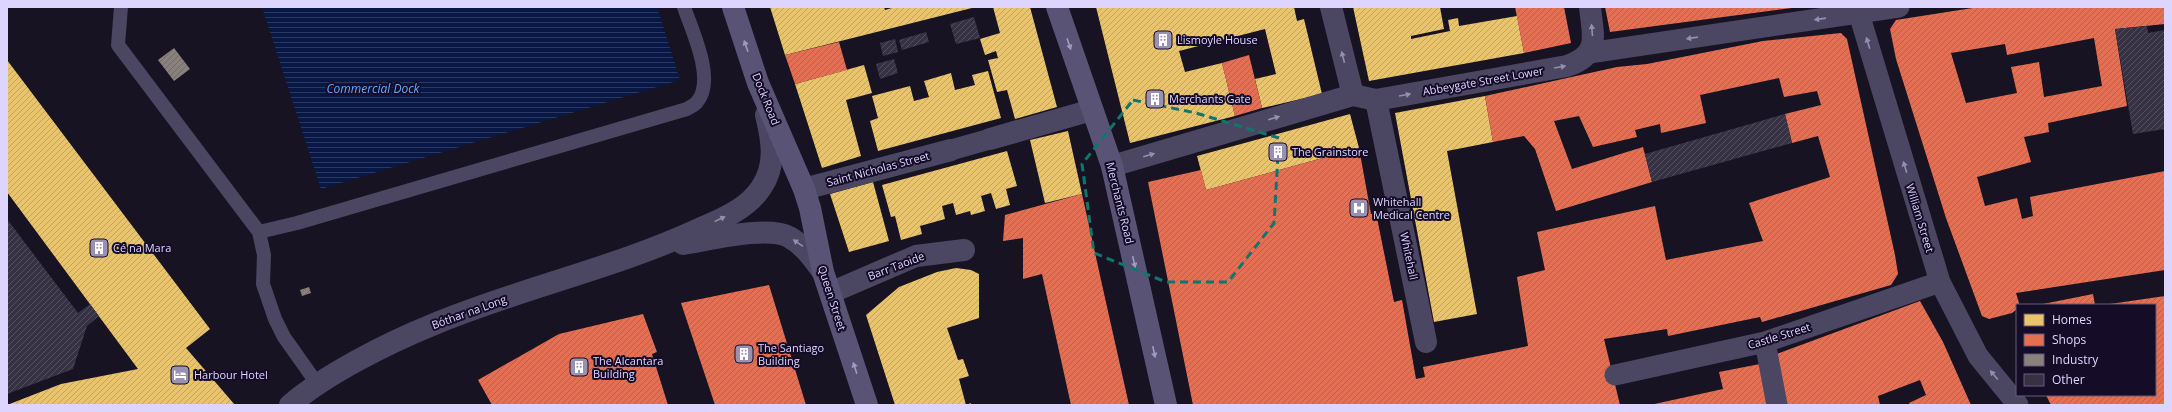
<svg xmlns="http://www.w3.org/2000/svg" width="2172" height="412" font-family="'Open Sans',sans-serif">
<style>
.water{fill:url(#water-rules)}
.homes{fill:url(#homes-hatch)}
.shops{fill:url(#shops-hatch);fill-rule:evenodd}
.industry{fill:url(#industry-hatch)}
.building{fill:url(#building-hatch)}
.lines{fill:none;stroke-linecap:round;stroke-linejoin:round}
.service{stroke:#4b4763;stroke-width:14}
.pedestrian{stroke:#4b4763;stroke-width:21}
.minor{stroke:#4b4763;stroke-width:22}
.tertiary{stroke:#4b4763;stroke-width:22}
.secondary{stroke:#595475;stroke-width:22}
.oneway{fill:#948eb1}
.oneway2{fill:#a29bc1}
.marked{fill:none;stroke:#0f766e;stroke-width:3;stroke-dasharray:8 5;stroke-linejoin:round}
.labels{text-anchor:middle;stroke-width:4;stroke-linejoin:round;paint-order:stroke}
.poi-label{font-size:11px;fill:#ded5ff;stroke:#150d28;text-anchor:start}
.street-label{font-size:11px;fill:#ded5ff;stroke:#150d28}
.water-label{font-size:12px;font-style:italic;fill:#63a8ff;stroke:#150d28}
</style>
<defs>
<pattern id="water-rules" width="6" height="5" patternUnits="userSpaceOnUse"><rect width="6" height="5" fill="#071845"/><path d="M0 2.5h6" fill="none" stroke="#2b3961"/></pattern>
<pattern id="homes-hatch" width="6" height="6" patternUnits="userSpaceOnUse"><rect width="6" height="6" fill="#e9c46a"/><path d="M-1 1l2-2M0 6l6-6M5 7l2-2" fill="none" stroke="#c0a362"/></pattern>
<pattern id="shops-hatch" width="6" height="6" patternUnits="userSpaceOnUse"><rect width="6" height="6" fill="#e76f51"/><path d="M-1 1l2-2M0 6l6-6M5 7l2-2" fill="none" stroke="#b66150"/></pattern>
<pattern id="industry-hatch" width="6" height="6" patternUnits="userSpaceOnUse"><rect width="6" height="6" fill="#8a817c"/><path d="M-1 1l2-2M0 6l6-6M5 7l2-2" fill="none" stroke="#716a6b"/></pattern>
<pattern id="building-hatch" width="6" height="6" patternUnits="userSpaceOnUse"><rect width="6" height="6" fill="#373144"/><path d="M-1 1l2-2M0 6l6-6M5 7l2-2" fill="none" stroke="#544e60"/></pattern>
</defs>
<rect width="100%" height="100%" fill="#181322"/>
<path class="water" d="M262,7H657L680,80L321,189Z"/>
<path class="homes" d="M770,7H884L885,10L895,7L972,8L785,55Z
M993,7H1030L1057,107L1015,119L1007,90L997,92L988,60L998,58L996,51L985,55L980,39L1000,33Z
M1096,7H1294L1297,21L1304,19L1322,94L1262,108L1255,79L1276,74L1265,29L1179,51L1185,72L1222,63L1235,116L1130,143Z
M1353,7H1440L1444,29L1411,36V39L1450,31L1448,20L1458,18L1459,26L1517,16L1524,53L1369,81Z
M7,60L210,329L186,348L235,405H7L61,384L138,369L7,192Z
M864,65L872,93L846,100L861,156L822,168L795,84Z
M988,71L1001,118L878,151L870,121L878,118L872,96L910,86L914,101L929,97L924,81L951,73L955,90L975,85L972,75Z
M1485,96L1493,142L1447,151L1477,314L1434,322L1395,113Z
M1350,114L1359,148L1206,190L1197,156Z
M1068,131L1082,194L1045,203L1030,140Z
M1007,151L1017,186L1006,189L1010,205L996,209L991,193L981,196L985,211L971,215L970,211L956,215L953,203L942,206L945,219L920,226L922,234L901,240L895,216L891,217L882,185Z
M873,182L889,241L849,252L830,194Z
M956,268L971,270L979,274V318L947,328L958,360L963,359L969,376L959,379L966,405L971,403V405H895L866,315L899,287L937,272Z"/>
<path class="shops" d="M1515,7H1564L1571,43L1524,53Z
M1605,7H1792V8L1610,32Z
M1979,7H2165V24L2115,29L2127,106L2048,123L2049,132L2024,137L2031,162L1977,177L1985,206L2017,198L2022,219L2033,216L2030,197L2165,171V270L2016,293L2019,303L2017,309L2012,313L1989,319L1982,316L1946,218L1896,59L1890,29L1896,20ZM2094,38L2102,86L2044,97L2039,62L2011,67L2017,93L1966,103L1951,53L2005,44L2007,55Z
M1841,33L1847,39L1895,255L1898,274L1891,285L1762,322L1760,317L1668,336L1667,329L1604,339L1620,405H1193L1148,182L1201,170L1206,190L1359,148L1371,214L1376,213L1394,302L1402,300L1416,379L1425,377L1423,367L1528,346L1517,277L1545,270L1537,232L1655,206L1666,260L1763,241L1749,203L1830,177L1818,136L1792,143L1785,114L1821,105L1817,91L1784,97L1779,78L1700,95L1706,123L1661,133L1660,124L1635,130L1637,137L1593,147L1579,116L1554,121L1572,169L1643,147L1652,182L1556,211L1535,149L1524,136L1493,142L1485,96L1617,67L1647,64L1763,41Z
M839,42L847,70L795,84L785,55Z
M1249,55L1262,108L1235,116L1222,63Z
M1082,194L1103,289L1129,405H1071L1042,274L1023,279V238L1003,241L1005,215Z
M769,285L806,405H715L681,303Z
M2093,294L2095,305H2043V304Z
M2165,296V405H2051L2046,395H2155V305L2110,304Z
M1920,301L1943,342L1971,405H1910L1909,403L1926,395L1920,380L1878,396L1880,405H1784L1774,355Z
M643,314L657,352L652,354L668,405H492L478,380L559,334Z
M1760,364L1768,405H1650L1723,389L1719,372Z"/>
<path class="industry" d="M174,48L190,69L174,81L158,60Z
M309,287L311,293L302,296L300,290Z"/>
<path class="building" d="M974,17L980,38L956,44L950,24Z
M2147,26L2148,33L2165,30V129L2133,134L2115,29Z
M926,32L929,42L902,50L899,40Z
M895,39L898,52L883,56L880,43Z
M894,59L898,73L880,79L876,64Z
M1785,114L1792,143L1652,182L1645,154Z
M7,219L78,313L90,304L99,316L87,326L73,369L7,394Z"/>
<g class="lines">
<path class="service" d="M121,7L118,45L259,232L264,255L263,284L275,319L284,337L318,385
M259,232L297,223L687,109C690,107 695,105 697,102C716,80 692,31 684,7"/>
<path class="pedestrian" d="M1857,7L1940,282L1978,356L2018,405
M1589,53L1899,7
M951,150L990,139
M1765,342L1777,405
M1615,375L1765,342L1940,282"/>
<path class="minor" d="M1331,7L1353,95
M1376,100L1426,342
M990,139L1092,110
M1112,166L1353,95L1376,100L1567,66C1601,54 1593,37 1590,7
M804,189L951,150
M830,293L916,256L964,250"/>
<path class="tertiary" d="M683,244C709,240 768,225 789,237C804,245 813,259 823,272
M290,405C326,374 388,343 432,325C520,288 613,269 699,229C722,219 747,209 761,188C777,165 772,140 766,115"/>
<path class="secondary" d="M733,7L758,83L804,189L810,208L823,272L867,405
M1057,7L1112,166L1166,405"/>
</g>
<defs><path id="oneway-solid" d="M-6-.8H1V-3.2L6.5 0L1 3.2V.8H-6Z"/></defs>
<g class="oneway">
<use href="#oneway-solid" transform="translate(1820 19) rotate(172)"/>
<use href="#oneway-solid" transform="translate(1592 30) rotate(-95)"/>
<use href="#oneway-solid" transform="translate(1692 38) rotate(172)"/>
<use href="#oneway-solid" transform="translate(1868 43) rotate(-107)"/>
<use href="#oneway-solid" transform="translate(1343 57) rotate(-104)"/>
<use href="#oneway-solid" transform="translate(1560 67) rotate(-10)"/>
<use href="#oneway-solid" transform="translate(1405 95) rotate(-10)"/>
<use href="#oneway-solid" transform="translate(1274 118) rotate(-16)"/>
<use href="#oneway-solid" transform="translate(1149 155) rotate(-16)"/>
<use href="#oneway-solid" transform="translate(1905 167) rotate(-107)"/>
<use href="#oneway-solid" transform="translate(720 219) rotate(-26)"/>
<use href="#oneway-solid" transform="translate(798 243) rotate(-145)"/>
<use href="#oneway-solid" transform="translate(1994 375) rotate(-130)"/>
</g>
<g class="oneway2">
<use href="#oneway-solid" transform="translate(1069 44) rotate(71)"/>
<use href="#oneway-solid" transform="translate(746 46) rotate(-109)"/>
<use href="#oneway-solid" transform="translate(1134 262) rotate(77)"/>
<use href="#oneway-solid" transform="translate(1154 352) rotate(78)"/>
<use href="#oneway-solid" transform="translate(855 368) rotate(-108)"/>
</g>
<path class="marked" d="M1133,100L1196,113L1279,138L1274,223L1228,282H1166L1094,253L1082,164Z"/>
<defs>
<g id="building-square" transform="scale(1)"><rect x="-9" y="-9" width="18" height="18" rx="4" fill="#9991b2" stroke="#150d28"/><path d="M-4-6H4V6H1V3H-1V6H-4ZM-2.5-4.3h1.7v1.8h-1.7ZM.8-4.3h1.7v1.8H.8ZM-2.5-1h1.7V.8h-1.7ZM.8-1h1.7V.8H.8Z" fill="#fff"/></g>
<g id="hospital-square" transform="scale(1)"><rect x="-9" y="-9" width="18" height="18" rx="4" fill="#9991b2" stroke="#150d28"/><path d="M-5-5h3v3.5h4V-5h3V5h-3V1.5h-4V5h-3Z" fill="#fff"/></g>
<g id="hotel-square" transform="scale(1)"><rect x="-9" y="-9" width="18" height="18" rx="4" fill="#9991b2" stroke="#150d28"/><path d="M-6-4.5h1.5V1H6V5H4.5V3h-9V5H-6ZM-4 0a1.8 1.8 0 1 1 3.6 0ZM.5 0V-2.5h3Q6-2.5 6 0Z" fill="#fff"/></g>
</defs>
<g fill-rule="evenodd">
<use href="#building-square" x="1163" y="40"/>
<use href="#building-square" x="1155" y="99"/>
<use href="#building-square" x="1278" y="152"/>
<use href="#hospital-square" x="1359" y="208"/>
<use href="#building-square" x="99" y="248"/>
<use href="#building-square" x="744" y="354"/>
<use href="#building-square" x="579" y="367"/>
<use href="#hotel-square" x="180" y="375"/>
</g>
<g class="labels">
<g class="poi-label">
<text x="1177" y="44">Lismoyle House</text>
<text x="1169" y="103">Merchants Gate</text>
<text x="1292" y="156">The Grainstore</text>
<text x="1373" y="206">Whitehall<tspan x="1373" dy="13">Medical Centre</tspan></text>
<text x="113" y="252">Cé na Mara</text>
<text x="758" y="352">The Santiago<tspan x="758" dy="13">Building</tspan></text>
<text x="593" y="365">The Alcantara<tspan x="593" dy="13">Building</tspan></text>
<text x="194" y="379">Harbour Hotel</text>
</g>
<g class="street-label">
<text transform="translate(1483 81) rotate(-10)" y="4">Abbeygate Street Lower</text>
<text transform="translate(766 99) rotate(68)" y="4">Dock Road</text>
<text transform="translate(878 169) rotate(-15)" y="4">Saint Nicholas Street</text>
<text transform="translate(1120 203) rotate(76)" y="4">Merchants Road</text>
<text transform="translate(1920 218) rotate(73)" y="4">William Street</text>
<text transform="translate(1409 256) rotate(78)" y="4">Whitehall</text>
<text transform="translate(896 266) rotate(-21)" y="4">Barr Taoide</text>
<text transform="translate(832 298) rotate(72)" y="4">Queen Street</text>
<text transform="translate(469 312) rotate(-20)" y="4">Bóthar na Long</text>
<text transform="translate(1779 336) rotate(-17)" y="4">Castle Street</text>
</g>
<g class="water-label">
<text x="373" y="93">Commercial Dock</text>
</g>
</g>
<rect width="2172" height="412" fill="none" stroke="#ded5ff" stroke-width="16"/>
<rect x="2016" y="304" width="140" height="92" fill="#150d28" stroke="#655d7e"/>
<rect x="2024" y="314" width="20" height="12" fill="#e9c46a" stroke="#655d7e"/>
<text x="2052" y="324" font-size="12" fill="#ded5ff">Homes</text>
<rect x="2024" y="334" width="20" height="12" fill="#e76f51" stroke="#655d7e"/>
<text x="2052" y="344" font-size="12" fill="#ded5ff">Shops</text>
<rect x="2024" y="354" width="20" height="12" fill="#8a817c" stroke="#655d7e"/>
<text x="2052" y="364" font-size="12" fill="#ded5ff">Industry</text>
<rect x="2024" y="374" width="20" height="12" fill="#373144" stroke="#655d7e"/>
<text x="2052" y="384" font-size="12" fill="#ded5ff">Other</text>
</svg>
